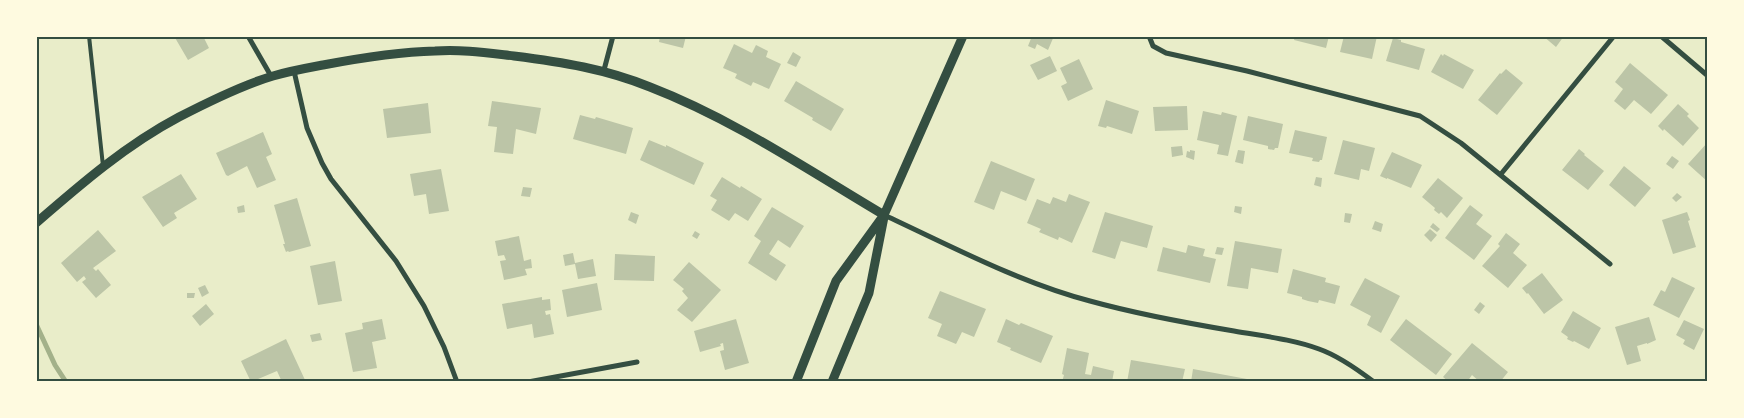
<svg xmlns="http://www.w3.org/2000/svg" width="1744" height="418" font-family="Poppins,sans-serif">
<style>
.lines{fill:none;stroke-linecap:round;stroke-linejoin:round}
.stream{stroke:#a3b18a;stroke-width:5}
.building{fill:#bcc5a7}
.service{stroke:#344e41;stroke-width:4}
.minor{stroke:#344e41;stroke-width:5}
.tertiary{stroke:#344e41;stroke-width:9}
.neatline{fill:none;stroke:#344e41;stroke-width:2}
</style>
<rect width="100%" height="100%" fill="#e9edc9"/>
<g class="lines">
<path class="stream" d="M36,324L55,365L66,382"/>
</g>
<path class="building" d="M174,36H203L209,48L188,60Z
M660,36H686L683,48L659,42Z
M1032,36H1054L1048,50L1037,44L1035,49L1028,46Z
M1295,36H1329L1326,48L1294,40Z
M1344,36H1377L1372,59L1340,52Z
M1543,36H1564L1556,47Z
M1393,38L1401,40V42L1425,49L1419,70L1386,61Z
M734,44L752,53L756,45L768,51L766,57L781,64L769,89L753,82L751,86L735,78L737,74L723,68Z
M793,52L801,57L796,67L787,63Z
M1441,54L1443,56L1444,54L1474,70L1463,89L1431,72Z
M1050,56L1057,71L1038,80L1030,65Z
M1079,59L1093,89L1068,101L1061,86L1067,83L1060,68Z
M1630,63L1668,95L1651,114L1634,100L1625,110L1614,101L1623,89L1615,82Z
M1506,69L1523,83L1497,115L1478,100L1500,73L1501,74Z
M796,81L844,109L831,131L812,120L813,118L784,101Z
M1106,100L1139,111L1132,134L1107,126L1106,128L1098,126Z
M492,101L541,108L536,134L516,129L513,154L494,152L497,127L488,126Z
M428,103L431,133L387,138L383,109Z
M1678,104L1689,114L1687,116L1699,128L1683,146L1664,129L1663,131L1658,126Z
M1187,106L1188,130L1155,131L1153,107Z
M1203,111L1221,115L1222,112L1237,116L1228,156L1217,154L1219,145L1197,140Z
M580,115L595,119L596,117L633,128L626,154L573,139Z
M1248,116L1283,124L1278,148H1275L1274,150L1268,149V146L1243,140Z
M1295,130L1327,137L1322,160H1320L1319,162L1312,161L1313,158L1289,153Z
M263,132L272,154L266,157L276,180L257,188L247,166L228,176L226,175L216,153Z
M649,140L666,147V145L704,163L694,185L640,160Z
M1343,140L1375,148L1369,171L1361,169L1359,180L1334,174Z
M1708,142V182L1688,164Z
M1182,146L1183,155L1172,157L1171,147Z
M1579,149L1585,154L1584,155L1604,171L1588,190L1562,170Z
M1190,150L1195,151L1194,160L1186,157L1187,151L1190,152Z
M1238,150L1245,151L1243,164L1235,162Z
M1392,152L1422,165L1411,188L1387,178V179L1380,176Z
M1672,156L1679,161L1673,169L1666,164Z
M991,161L1035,179L1026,201L1001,191L994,210L974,202Z
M1624,166L1651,188L1635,207L1609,185Z
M441,169L449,211L429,214L426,194L414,196L410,174Z
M181,174L197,199L174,213L177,218L163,227L142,197Z
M722,177L740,188L741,186L762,199L748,221L735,213L729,221L711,210L717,200L710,196Z
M1316,177L1322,178L1321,187L1314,185Z
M1438,178L1463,198L1447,218L1441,212L1439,214L1434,210L1435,208L1422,197Z
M523,187L532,188L530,197L521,196Z
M1677,193L1682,197L1676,202L1672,198Z
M1069,194L1090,202L1072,243L1059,237L1058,240L1039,232L1041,229L1027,223L1037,199L1050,204L1053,197L1066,202Z
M297,198L311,246L289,252L288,251L286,252L283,244H285L274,205Z
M244,205L245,212L238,213L237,207Z
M1470,205L1483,215L1476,224L1492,236L1474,260L1445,238Z
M1235,206L1242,207L1241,214L1234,212Z
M772,207L804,226L790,248L778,240L769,254L786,265L776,281L748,263L761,241L754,236Z
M631,212L639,215L636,224L628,220Z
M1105,212L1153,226L1147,248L1121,241L1115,259L1092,252Z
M1687,212L1690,220L1688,221L1696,247L1673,254L1662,220Z
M1345,213L1352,214L1350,223L1344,222Z
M1375,221L1383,224L1381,232L1372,229Z
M1433,223L1440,229L1437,232L1430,227Z
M1430,229L1437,235L1431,242L1424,235Z
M98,230L116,251L93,268L96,271L98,269L111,285L96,298L82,282L86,279L84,276L77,282L61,263Z
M695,231L700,234L697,239L692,236Z
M1506,233L1520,244L1513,253L1527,265L1508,288L1482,266L1500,246L1498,244Z
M519,236L524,261L531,259L532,268L525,269L527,275L504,280L500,261L506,260L504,255L498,256L495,241Z
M1235,241L1282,249L1278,273L1251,268L1248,289L1227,286Z
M1188,245L1205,249L1203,256L1216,259L1210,283L1157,271L1163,247L1186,253Z
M1217,247L1224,248L1222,255L1215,254Z
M573,253L575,263L593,259L596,276L578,279L575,264L565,266L563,255Z
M615,254L655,256L654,281L614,280Z
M335,261L342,301L318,305L310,266Z
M689,262L721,290L692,322L677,310L688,298L682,291L684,289L673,280Z
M1293,269L1326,278L1325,282L1340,286L1335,304L1319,300L1318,303L1308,301L1302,299V297L1287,293Z
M1542,273L1563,300L1544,314L1528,293L1527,294L1522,288Z
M1672,277L1695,288L1679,318L1653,305L1661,290L1665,292Z
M1365,278L1400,296L1381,333L1367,325L1371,316L1350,305Z
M597,283L602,310L567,317L562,290Z
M205,285L209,293L202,297L198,288Z
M940,291L986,309L974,337L962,332L956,344L937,336L942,324L928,318Z
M187,293H195L194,298H187Z
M542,297V300L550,299L551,310L545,311L546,315L550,314L554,334L534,338L532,324L507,329L502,304Z
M1480,302L1485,306L1479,314L1474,310Z
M206,304L214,314L200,326L192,316Z
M1573,311L1601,328L1589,349L1574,341L1573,342L1567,339L1568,337L1561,332Z
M1649,317L1656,340L1647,344V343L1637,346L1641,361L1627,365L1615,327Z
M382,319L386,339L372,342L377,368L353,372L345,333L363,329L362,323Z
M736,319L749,363L725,370L720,351L724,350L723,343L720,344L721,346L700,352L694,331Z
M1006,319L1019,325L1021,323L1053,336L1041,363L1010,350L1011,348L997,342Z
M1406,319L1452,354L1436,375L1390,340Z
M1684,320L1704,329L1694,350L1683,344L1685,340L1676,335Z
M320,333L322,340L312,342L310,335Z
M286,339L305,380L282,382L277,371L251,382L241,361Z
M1472,343L1508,372L1500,382H1480L1472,375L1467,382H1449L1443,377Z
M1067,348L1089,353L1085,374L1091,375L1093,366L1114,371L1112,382H1062L1064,375L1062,374Z
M1131,360L1185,369L1182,382H1127Z
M1193,369L1247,379V382H1191Z"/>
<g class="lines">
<path class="service" d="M89,36L103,166"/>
<path class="minor" d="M248,36L271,76
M1149,36L1153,46L1166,53L1247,71L1420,116L1461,143L1610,264
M1661,36L1708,76
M604,70L613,36
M294,71L307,128L322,163L331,179L396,261L424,306L444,347L457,382
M1501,174L1614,36
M884,215C951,246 1018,282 1090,301C1137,314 1186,323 1234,331C1262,336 1292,339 1319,349C1339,356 1357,369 1374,382
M528,382L637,362"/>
<path class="tertiary" d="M36,223C81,184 126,145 179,117C208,102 242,85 273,76C290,71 307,68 323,65C360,58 397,52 435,51C461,49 488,53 514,56C562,62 606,69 650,87C733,119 808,170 884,215
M796,382L836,281L884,215L963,36
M832,382L869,293L884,217"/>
</g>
<rect width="1744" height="418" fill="none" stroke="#fefae0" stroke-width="75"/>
<rect x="38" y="38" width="1668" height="342" class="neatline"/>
</svg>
